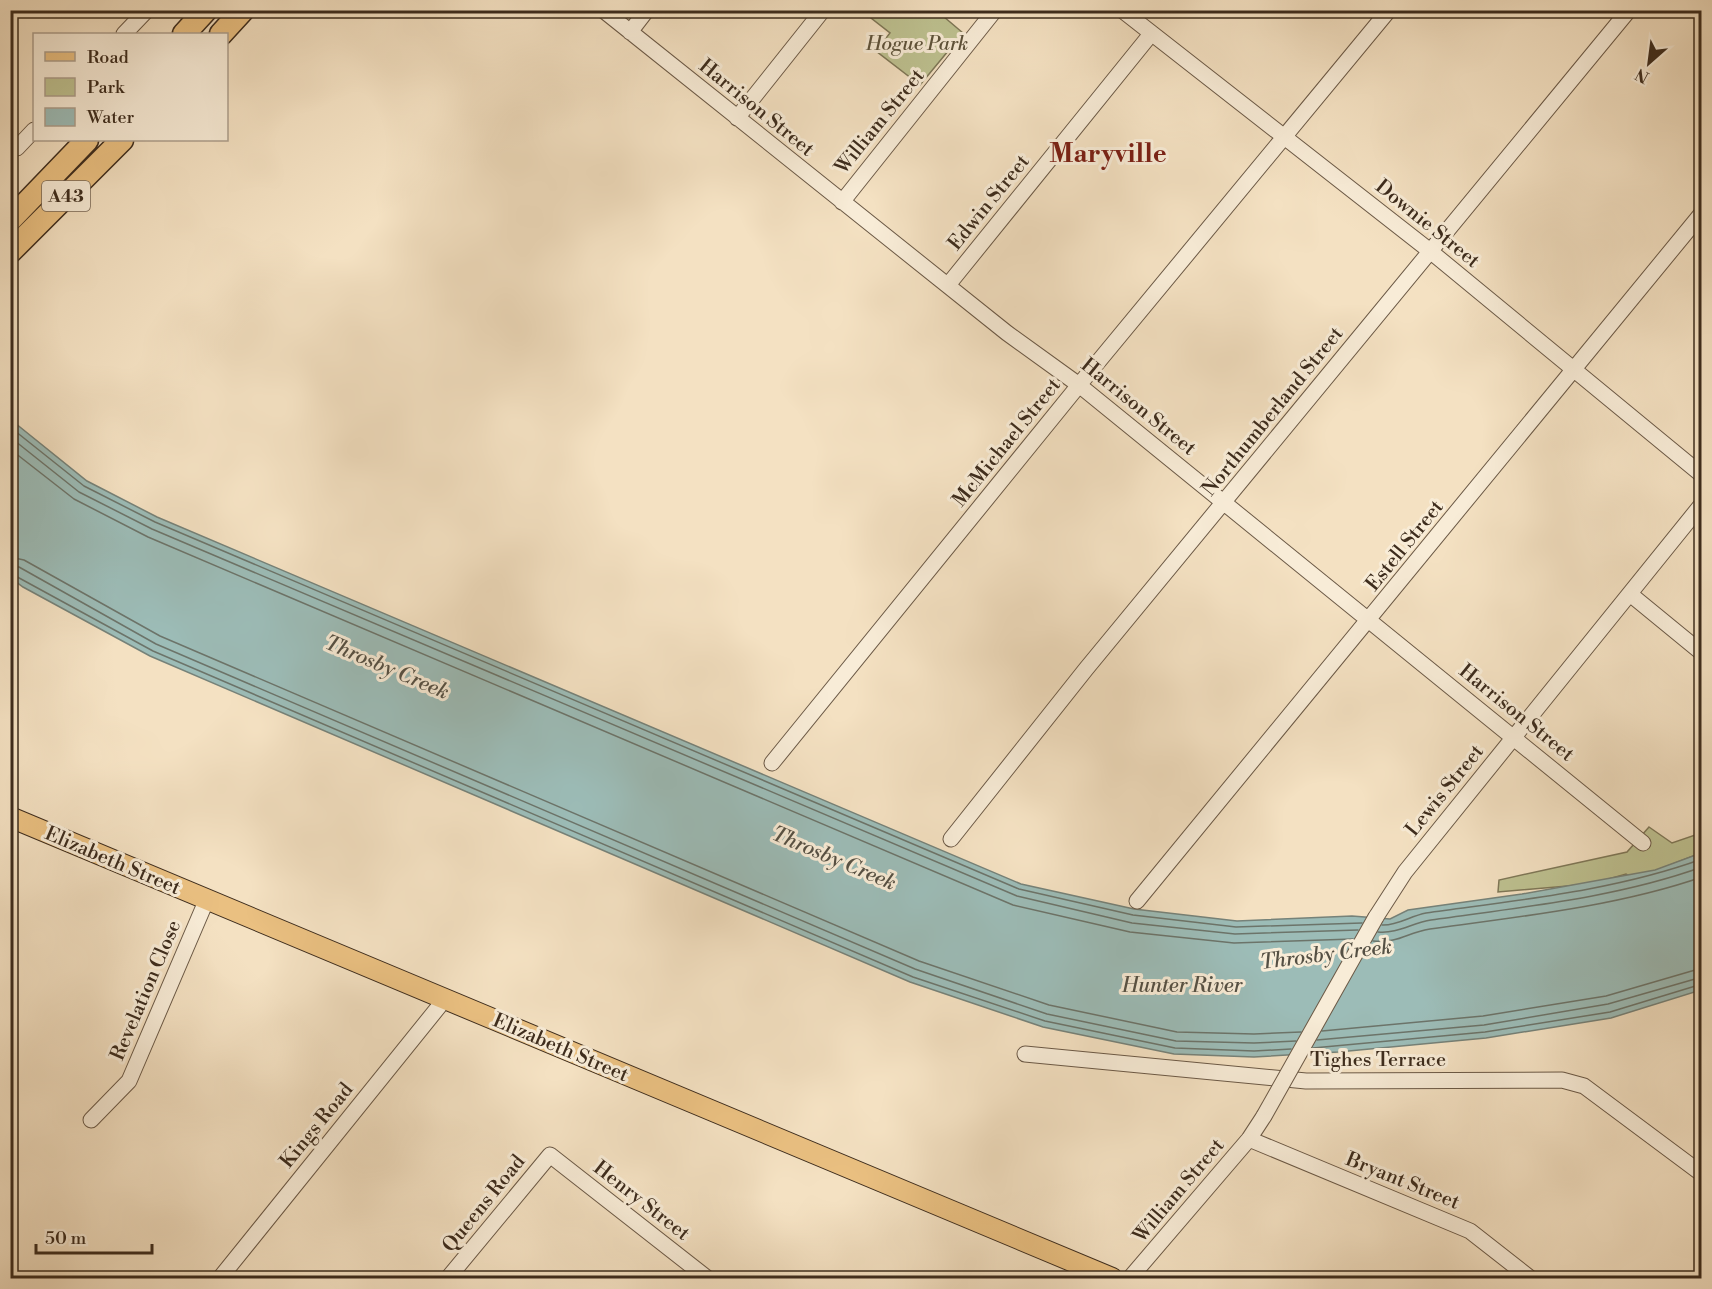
<svg xmlns="http://www.w3.org/2000/svg" width="1712" height="1289" font-family="'Libre Bodoni',serif">
<style>
.green{fill:#bec291;stroke:#7e7757;stroke-width:1.5}
.water{fill:#9cbcb7;stroke:#768279;stroke-width:1.5}
.lines{fill:none;stroke-linecap:round;stroke-linejoin:round}
.shore{stroke:#6c746a;stroke-width:1.5}
.minor-casing{stroke:#6b5946;stroke-width:17}
.major-casing{stroke:#3d2c1d;stroke-width:22}
.highway-casing{stroke:#3d2c1d;stroke-width:25}
.minor{stroke:#f8ecd7;stroke-width:15}
.major{stroke:#eac081;stroke-width:20}
.highway{stroke:#eac081;stroke-width:22}
.minor-bridge-casing{stroke:#6b5946;stroke-width:17;stroke-linecap:butt}
.minor-bridge{stroke:#f8ecd7;stroke-width:15}
.labels{text-anchor:middle;stroke-width:6;stroke-linejoin:round;paint-order:stroke}
.shield{fill:#f8ecd7;stroke:#756655;stroke-width:1.5}
.shield-label{font-size:18px;font-weight:bold;fill:#3d2c1d}
.park-label{font-size:20px;font-style:italic;fill:#5d523a;stroke:#f8ecd7}
.street-label{font-size:20px;fill:#3d2c1d;stroke:#f8ecd7}
.water-label{font-size:21px;font-style:italic;fill:#555044;stroke:#f8ecd7}
.district-label{font-size:26px;font-weight:bold;fill:#7a1f14;stroke:#f8ecd7}
</style>
<rect width="100%" height="100%" fill="#f4e1c2"/>
<filter id="stains"><feTurbulence type="fractalNoise" baseFrequency=".00333" numOctaves="4"/><feColorMatrix values="0 0 0 0 .2 0 0 0 0 .09 0 0 0 0 .02 0 0 0 .5 -.17"/></filter>
<radialGradient id="worn" r=".72"><stop offset=".6" stop-color="#630" stop-opacity="0"/><stop offset="1" stop-color="#630" stop-opacity=".3"/></radialGradient>
<path class="green" d="M862,11H937L963,33L920,85L876,51L890,33Z
M1649,827L1672,843L1701,833V853L1634,879L1626,874L1591,884L1498,892L1499,880L1627,852Z"/>
<path class="water" d="M10,419L87,481L157,517L1021,884L1134,909L1237,921L1352,916L1390,919L1408,910L1522,894L1655,870L1701,853V990L1611,1018L1486,1038L1338,1052L1254,1057L1174,1054L1043,1027L910,982L150,656L23,587L11,578Z"/>
<g class="lines">
<path class="shore" d="M10,427L84,486L155,522L1019,889L1133,915L1236,927L1362,923
M10,437L79,492L152,529L1017,896L1132,923L1235,934L1358,930
M10,449L74,499L148,537L1013,905L1130,932L1234,943L1353,939
M10,557L24,560L160,636L919,961L1049,1005L1177,1032L1254,1034L1301,1032
M10,566L19,567L156,644L915,969L1047,1014L1176,1041L1254,1043L1296,1041
M10,573L153,651L913,977L1045,1021L1175,1048L1254,1051L1291,1049
M1382,925C1397,926 1410,916 1426,913C1518,900 1614,891 1702,859
M1378,932C1397,934 1412,923 1431,920C1521,907 1616,898 1702,867
M1373,941C1401,943 1405,933 1430,929C1518,917 1619,906 1702,877
M1322,1031L1483,1016L1606,996L1702,968
M1317,1040L1484,1025L1608,1004L1702,977
M1313,1048L1485,1032L1610,1012L1702,984"/>
<g class="minor-casing">
<path id="minor" d="M603,10L1007,333L1079,385L1643,843
M1122,10L1430,251L1702,475
M630,32L647,10
M124,34L147,10
M737,118L823,10
M17,148L34,130
M842,202L995,10
M948,285L1151,34
M1630,594L1702,653
M772,763L1079,385L1389,10
M951,839L1086,669L1629,10
M1137,901L1702,213
M1376,917L1405,872L1702,504
M1025,1054L1306,1081L1562,1080L1584,1086L1702,1174
M91,1120L129,1081L207,899
M1249,1139L1470,1231L1530,1278
M220,1278L445,999
M448,1278L550,1155L707,1278
M1130,1278L1249,1139L1264,1116"/>
</g>
<g class="major-casing">
<path id="major" d="M10,817L1112,1278"/>
</g>
<g class="highway-casing">
<path id="highway" d="M184,34L206,10
M221,34L243,10
M10,220L87,140
M10,252L122,140"/>
</g>
<use href="#minor" class="minor"/>
<use href="#major" class="major"/>
<use href="#highway" class="highway"/>
<g class="minor-bridge-casing">
<path id="minor-bridge" d="M1264,1116L1376,917"/>
</g>
<use href="#minor-bridge" class="minor-bridge"/>
</g>
<g class="labels">
<rect class="shield" x="42" y="181" width="48" height="30" rx="4.5"/>
<g class="shield-label">
<text x="66" y="202">A43</text>
</g>
<g class="park-label">
<text x="917" y="50">Hogue Park</text>
</g>
<g class="street-label">
<text transform="translate(757 107) rotate(39)" y="7">Harrison Street</text>
<text transform="translate(879 121) rotate(-51)" y="7">William Street</text>
<text transform="translate(988 202) rotate(-51)" y="7">Edwin Street</text>
<text transform="translate(1428 223) rotate(39)" y="7">Downie Street</text>
<text transform="translate(1139 406) rotate(39)" y="7">Harrison Street</text>
<text transform="translate(1272 411) rotate(-51)" y="7">Northumberland Street</text>
<text transform="translate(1006 442) rotate(-51)" y="7">McMichael Street</text>
<text transform="translate(1404 545) rotate(-51)" y="7">Estell Street</text>
<text transform="translate(1517 712) rotate(39)" y="7">Harrison Street</text>
<text transform="translate(1444 790) rotate(-51)" y="7">Lewis Street</text>
<text transform="translate(113 860) rotate(23)" y="7">Elizabeth Street</text>
<text transform="translate(145 990) rotate(-67)" y="7">Revelation Close</text>
<text transform="translate(561 1047) rotate(23)" y="7">Elizabeth Street</text>
<text x="1378" y="1066">Tighes Terrace</text>
<text transform="translate(316 1125) rotate(-51)" y="7">Kings Road</text>
<text transform="translate(1403 1180) rotate(22)" y="7">Bryant Street</text>
<text transform="translate(1178 1190) rotate(-50)" y="7">William Street</text>
<text transform="translate(642 1200) rotate(38)" y="7">Henry Street</text>
<text transform="translate(483 1203) rotate(-51)" y="7">Queens Road</text>
</g>
<g class="water-label">
<text transform="translate(387 667) rotate(23)" y="7">Throsby Creek</text>
<text transform="translate(834 858) rotate(23)" y="7">Throsby Creek</text>
<text transform="translate(1326 954) rotate(-7)" y="7">Throsby Creek</text>
<text x="1182" y="992">Hunter River</text>
</g>
<g class="district-label">
<text x="1108" y="162">Maryville</text>
</g>
</g>
<rect width="1712" height="1289" fill="none" stroke="#f4e1c2" stroke-width="36"/>
<rect x="12" y="12" width="1688" height="1265" fill="none" stroke="#3d2c1d" stroke-width="3"/>
<rect x="18" y="18" width="1676" height="1253" fill="none" stroke="#3d2c1d" stroke-width="1.5"/>
<rect x="33" y="33" width="195" height="108" fill="#f8ecd7" stroke="#ad9f8d" stroke-width="1.5"/>
<rect x="45" y="52" width="30" height="9" fill="#eac081" stroke="#ad9f8d" stroke-width="1.5"/>
<text x="87" y="63" font-size="18" fill="#3d2c1d">Road</text>
<rect x="45" y="78" width="30" height="18" fill="#bec291" stroke="#ad9f8d" stroke-width="1.5"/>
<text x="87" y="93" font-size="18" fill="#3d2c1d">Park</text>
<rect x="45" y="108" width="30" height="18" fill="#9cbcb7" stroke="#ad9f8d" stroke-width="1.5"/>
<text x="87" y="123" font-size="18" fill="#3d2c1d">Water</text>
<g transform="translate(1649 63) rotate(208)" stroke="#f8ecd7" stroke-width="4.5" paint-order="stroke">
<path d="M0-4.5L10 22L0 15L-10 22Z" fill="#3d2c1d"/>
<text y="-9" font-size="16" font-weight="bold" text-anchor="middle" fill="#3d2c1d">N</text>
</g>
<path d="M36 1244v9h116v-9" fill="none" stroke="#3d2c1d" stroke-width="3"/>
<text x="45" y="1244" font-size="18" fill="#3d2c1d" stroke="#f8ecd7" stroke-width="4.5" paint-order="stroke">50 m</text>
<rect width="100%" height="100%" filter="url(#stains)"/>
<rect width="100%" height="100%" fill="url(#worn)"/>
</svg>
